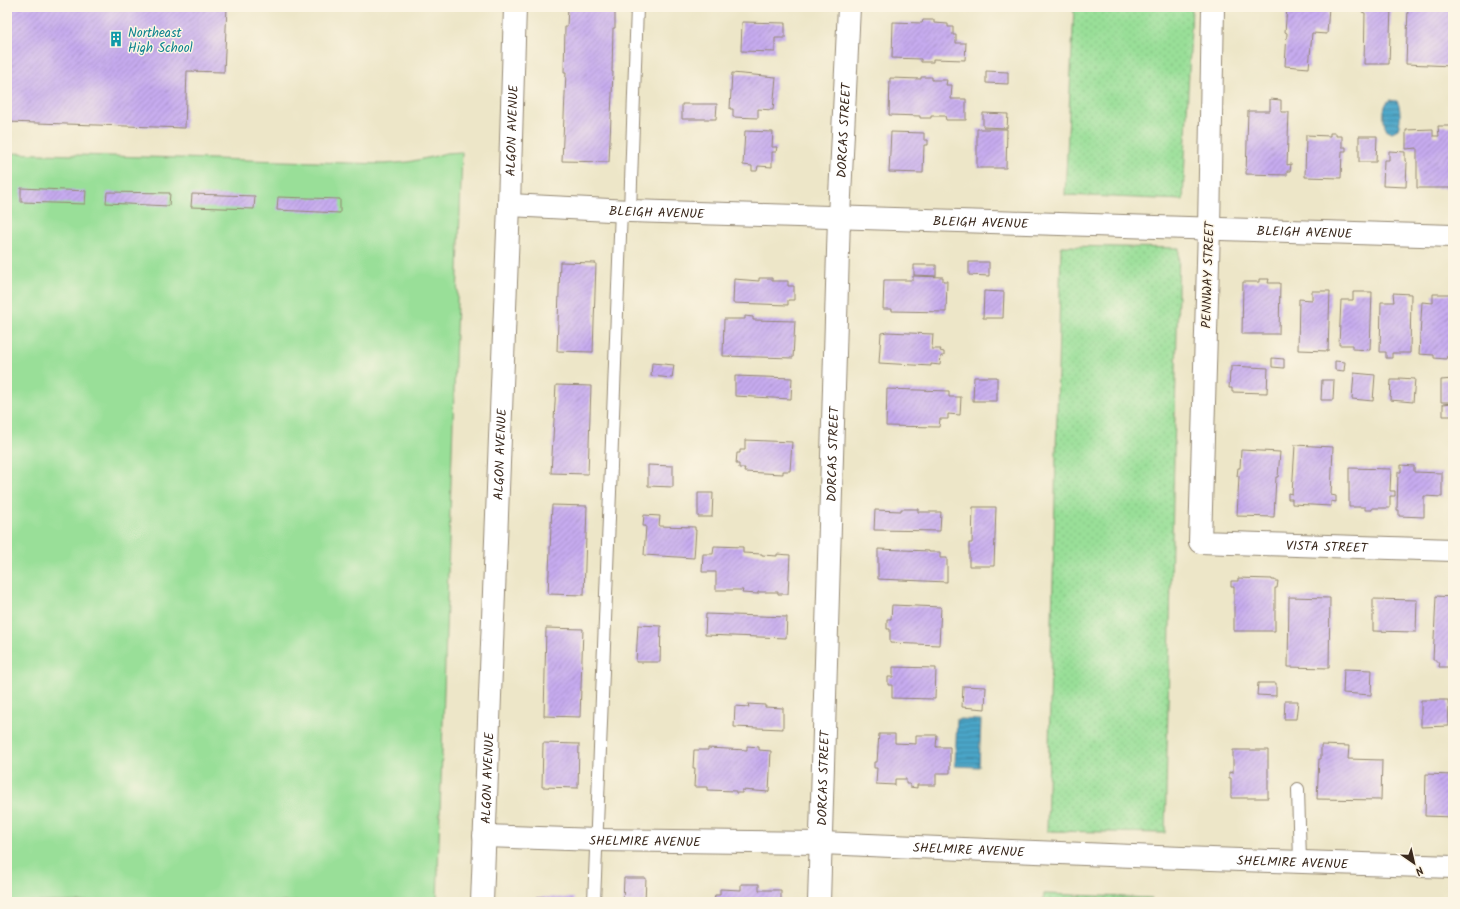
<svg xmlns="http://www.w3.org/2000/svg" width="1460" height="909" font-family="Kalam,sans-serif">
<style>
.grass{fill:url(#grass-dots);stroke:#6a845b}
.park{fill:#99df98;stroke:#6a845b}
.water{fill:url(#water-rules);stroke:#426873}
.building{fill:url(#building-hatch)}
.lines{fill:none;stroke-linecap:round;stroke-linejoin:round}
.service-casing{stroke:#948873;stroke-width:14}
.minor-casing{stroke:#948873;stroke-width:24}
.tertiary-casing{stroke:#948873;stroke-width:24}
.service{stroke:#fff;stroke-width:12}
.minor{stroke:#fff;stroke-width:22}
.tertiary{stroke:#fff;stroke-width:22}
.labels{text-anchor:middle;stroke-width:3;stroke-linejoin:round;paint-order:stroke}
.culture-label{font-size:13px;fill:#0d838f;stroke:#fcf5e5;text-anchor:start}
.street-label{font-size:13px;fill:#3b2a1e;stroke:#fcf5e5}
</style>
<defs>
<pattern id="grass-dots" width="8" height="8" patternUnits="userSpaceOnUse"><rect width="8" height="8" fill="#99df98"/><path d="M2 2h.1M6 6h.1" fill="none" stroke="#85c083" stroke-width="1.8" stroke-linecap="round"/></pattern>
<pattern id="water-rules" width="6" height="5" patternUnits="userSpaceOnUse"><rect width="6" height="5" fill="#4aa5c8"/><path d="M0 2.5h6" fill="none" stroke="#3f87a2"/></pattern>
<pattern id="building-hatch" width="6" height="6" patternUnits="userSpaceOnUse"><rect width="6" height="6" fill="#c6abef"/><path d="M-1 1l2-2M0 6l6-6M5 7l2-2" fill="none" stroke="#a28bc1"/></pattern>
</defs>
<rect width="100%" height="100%" fill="#fcf5e5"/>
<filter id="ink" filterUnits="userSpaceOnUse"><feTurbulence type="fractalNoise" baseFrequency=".025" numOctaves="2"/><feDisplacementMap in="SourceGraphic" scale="8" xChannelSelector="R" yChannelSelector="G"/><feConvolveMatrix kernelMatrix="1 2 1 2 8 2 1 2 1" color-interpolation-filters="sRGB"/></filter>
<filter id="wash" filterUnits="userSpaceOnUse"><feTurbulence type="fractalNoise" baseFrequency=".012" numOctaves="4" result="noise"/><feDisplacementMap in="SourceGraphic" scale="16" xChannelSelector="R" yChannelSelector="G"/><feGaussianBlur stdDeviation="0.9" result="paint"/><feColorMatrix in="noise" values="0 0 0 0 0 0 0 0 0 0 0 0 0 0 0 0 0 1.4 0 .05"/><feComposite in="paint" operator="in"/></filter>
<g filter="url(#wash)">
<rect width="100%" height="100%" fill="#ede6c8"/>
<path class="grass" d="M1074,7H1192L1183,200L1065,195Z
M1061,246L1179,248L1165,833L1047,831Z
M1044,894L1152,898L1151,902H1043Z"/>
<path class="park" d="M462,152L437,902H7V153L385,164L408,162L432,157L446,153Z"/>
<path class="water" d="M1389,100L1397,101C1401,107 1401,122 1398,129L1392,132L1386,129C1383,121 1382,106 1389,100Z
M957,719L981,720L979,767L955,766Z"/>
<g id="blocks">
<path class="building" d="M7,7H227L224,72L187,71L185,128L7,122Z
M568,7H615V28H613L612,72H613L609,162L562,161L566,72H564L565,27H567Z
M1287,7H1329L1327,34L1312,33L1309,68L1285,66L1287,33L1285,32Z
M1362,7H1391L1389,64H1364L1365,13L1362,12Z
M1408,7H1453L1452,66L1406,64Z
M923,20H934V23L948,24V27H953V35H956V43H966L965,60L933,59V62H921V59L892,58L893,22L922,23Z
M742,22L785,23V38H775V52L741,51Z
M986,71L1008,72V84L986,83Z
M732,73L776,77L773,110L758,109V118L733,117V109H730Z
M921,77H932V80H947L946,85H952L951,99H966V120H946L945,116H931V118H920V116L889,115L890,78L921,79Z
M1270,99L1281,100V112H1289L1287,165L1291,164L1290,171H1287V175L1246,174L1248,111H1270Z
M682,104H717L716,119H682Z
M983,113L1008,114L1007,128L983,127Z
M1438,126H1453L1452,188H1417V148L1406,149V130L1433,129V136H1439Z
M977,129H1007L1006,168H977Z
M745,131L773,132L772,147H777L776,152H772V167L758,166L757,171H752V166L743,165Z
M891,132L924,133V140H928V145H924L923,173L889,172Z
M1330,133H1336V136H1342V147H1346V151H1342L1341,178L1305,177L1306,135L1330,136Z
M1359,136H1377L1376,162H1359Z
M1389,151L1405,152V161L1407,162L1406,187L1383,186L1384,160H1389Z
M21,188L86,191L85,204L21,202Z
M107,192L170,193L169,206L106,203Z
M192,194L255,196L254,209L191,207Z
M278,197L340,199V213L277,210Z
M560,262L596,263L593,352L557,351Z
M969,262H989V276L969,275Z
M914,265H936V276L914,275Z
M913,276L943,277V281H947L946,312L892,311V309H883L884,280H913Z
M759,278H772V281H788V286H794V300H788V305L733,303L734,279L759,281Z
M1259,279H1269L1268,283H1280L1279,334H1242L1243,282H1259Z
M984,291L1004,292L1003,318H983Z
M1312,291H1330L1328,351L1298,350L1299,299L1312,300Z
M1353,292H1372L1370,350L1352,349V345H1339L1341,300H1353Z
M1393,293L1411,294L1410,353H1392V358H1386V352H1380L1381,302H1394Z
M1433,294H1452L1449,356H1447L1446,359L1434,358V355L1419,354L1422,302L1433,303Z
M745,316L753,317V320L795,321L793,358L723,356L724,319H745Z
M887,332L933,334L932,349H941L940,351L944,352V356H941L940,365L931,364V366L879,363L881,333Z
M1272,358L1284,359V368L1272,367Z
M1335,361L1345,362L1344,371L1335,370Z
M652,363L674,365L672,378L651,376Z
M1231,366L1268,368L1267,393L1232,392V388H1229L1230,371H1231Z
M1354,373L1375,375L1373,401L1352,399Z
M735,376L792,378L791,399L735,396Z
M974,377H997V401H973Z
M1399,378L1415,379L1413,402L1390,400L1391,380H1399Z
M1453,379V402H1441V380Z
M1322,380H1334L1333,400H1321Z
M556,385L591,386L588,474L551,473Z
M887,389L949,391V397H961L960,415L948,414V419H940L939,427L886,426Z
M1452,403V416H1443V404Z
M745,440L792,442L790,471H783V474L744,472L745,468H739V464H736L737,453H740V450H745Z
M1295,445L1333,447L1331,495L1336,496V502L1331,501V506L1292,504V499H1288V493L1292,494Z
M1241,450L1280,452L1278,477H1276L1274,517L1237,516L1239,476H1237L1238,468H1240Z
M648,465L673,466V487L648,486Z
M1401,465L1414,466V472L1442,473V497L1424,496V517L1399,516V510H1397L1398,472H1401Z
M1349,468L1391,469L1390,491H1395V496H1390V508H1372V510H1365V507H1349Z
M698,493H713L712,517H698Z
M552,505L587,506L584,595L548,594Z
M973,507H996L994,566H969V543H972Z
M901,509H918V512H941L940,531L874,530L875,510L901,511Z
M644,515L660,516L659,526L695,527V530H696L694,558L644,555L646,526H643Z
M714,546L743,547V553L762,554V555L777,556V554L790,555L788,594H778V592H758V594L742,593L743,590H716V572H702L703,554H713Z
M878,549L929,551V552H940V558H947V582L878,579Z
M1238,578L1272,579V580H1275V581H1278L1277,588H1275V631H1234V587H1231V581H1238Z
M1436,596L1453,597V660H1451V667H1439L1440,662H1436V660H1433Z
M1289,597L1330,598L1329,668L1288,667Z
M1373,599L1417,600L1416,632L1373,631Z
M892,605L941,607L939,645L890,643V629H887V619H891Z
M706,614L787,617L786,638L705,635Z
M638,625L661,626L660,662H636Z
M546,628L583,629L580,717L544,716Z
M893,667L936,668L935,699L892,698V685H888V677H893Z
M1344,669L1372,670L1371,695L1343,693Z
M1258,683H1276V696L1257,695Z
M963,686L986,687L985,709L962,707Z
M1421,700H1448L1449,726L1421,727Z
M1285,701H1298L1296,719H1284Z
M748,704L765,705V707L783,708V729L734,727L735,706L749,707Z
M879,734H895V743L916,744V735H937L936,747H950V773H936V785H917V788L910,787V784H906V779H895V785L876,784L877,768H874V762H877Z
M543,743L579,744L578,788L542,787Z
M1321,745L1349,746L1348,759L1382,760L1381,800L1317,799L1319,759H1321Z
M747,746L759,747V750L771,751L769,792L742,790V793H736V791L707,790V787H694L695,768H693L694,750H708V748L747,750Z
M1233,750H1268V798H1231V778H1229V772L1233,773Z
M1426,774L1453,775V817L1425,816Z
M624,878H646L645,902H623Z
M741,884H759V890H781V902H714L715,895H720V889L741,890Z
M537,897L574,898V902H537Z"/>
</g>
</g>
<g filter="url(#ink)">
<use href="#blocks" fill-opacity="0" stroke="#948873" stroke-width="1"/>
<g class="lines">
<g class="service-casing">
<path id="service" d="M630,211L637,7
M1298,789L1300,862
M594,902L621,210"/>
</g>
<g class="minor-casing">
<g id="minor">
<path id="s1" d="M1213,7L1209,228L1200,542L1453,550"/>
<path id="s2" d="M509,205L630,211L1453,236"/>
<path id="s3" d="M484,836L597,840L821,843L1182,858L1453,867"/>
<path id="s4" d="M819,902L839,217L849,7"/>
</g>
</g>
<g class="tertiary-casing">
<g id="tertiary">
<path id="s5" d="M482,902L509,205L515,7"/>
</g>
</g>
<use href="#service" class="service"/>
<use href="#minor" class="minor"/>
<use href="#tertiary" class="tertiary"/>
</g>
</g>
<defs>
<g id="building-bare" transform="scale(1.2)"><path d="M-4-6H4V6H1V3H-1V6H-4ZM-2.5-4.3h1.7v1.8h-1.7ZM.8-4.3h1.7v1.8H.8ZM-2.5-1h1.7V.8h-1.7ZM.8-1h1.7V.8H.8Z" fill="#0f9aa8" stroke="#fcf5e5" stroke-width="2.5" paint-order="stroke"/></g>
</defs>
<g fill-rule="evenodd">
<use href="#building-bare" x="116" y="39"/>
</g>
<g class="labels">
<g class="culture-label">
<text x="128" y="37">Northeast<tspan x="128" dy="15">High School</tspan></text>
</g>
<g class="street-label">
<text dy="5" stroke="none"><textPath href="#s5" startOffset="772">ALGON AVENUE</textPath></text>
<text dy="5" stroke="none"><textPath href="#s4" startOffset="772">DORCAS STREET</textPath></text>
<text dy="5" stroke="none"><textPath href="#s2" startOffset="148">BLEIGH AVENUE</textPath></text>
<text dy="5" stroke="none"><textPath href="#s2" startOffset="472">BLEIGH AVENUE</textPath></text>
<text dy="5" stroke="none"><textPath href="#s2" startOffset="796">BLEIGH AVENUE</textPath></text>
<text transform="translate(1207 275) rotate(-88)" y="5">PENNWAY STREET</text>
<text dy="5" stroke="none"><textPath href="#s4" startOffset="448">DORCAS STREET</textPath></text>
<text dy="5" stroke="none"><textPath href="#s5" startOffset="448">ALGON AVENUE</textPath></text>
<text dy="5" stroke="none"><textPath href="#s1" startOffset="662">VISTA STREET</textPath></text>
<text dy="5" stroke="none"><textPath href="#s5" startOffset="124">ALGON AVENUE</textPath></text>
<text dy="5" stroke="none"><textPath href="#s4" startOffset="124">DORCAS STREET</textPath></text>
<text dy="5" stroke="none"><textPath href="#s3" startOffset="161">SHELMIRE AVENUE</textPath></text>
<text dy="5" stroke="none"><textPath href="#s3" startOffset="485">SHELMIRE AVENUE</textPath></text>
<text dy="5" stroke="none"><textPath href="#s3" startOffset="809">SHELMIRE AVENUE</textPath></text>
</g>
</g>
<rect width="1460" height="909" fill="none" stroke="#fcf5e5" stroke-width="24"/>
<g transform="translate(1414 863) rotate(146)" stroke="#fcf5e5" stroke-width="3" paint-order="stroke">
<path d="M0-3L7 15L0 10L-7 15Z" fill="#3b2a1e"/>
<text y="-6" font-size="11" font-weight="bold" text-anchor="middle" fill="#3b2a1e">N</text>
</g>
</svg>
